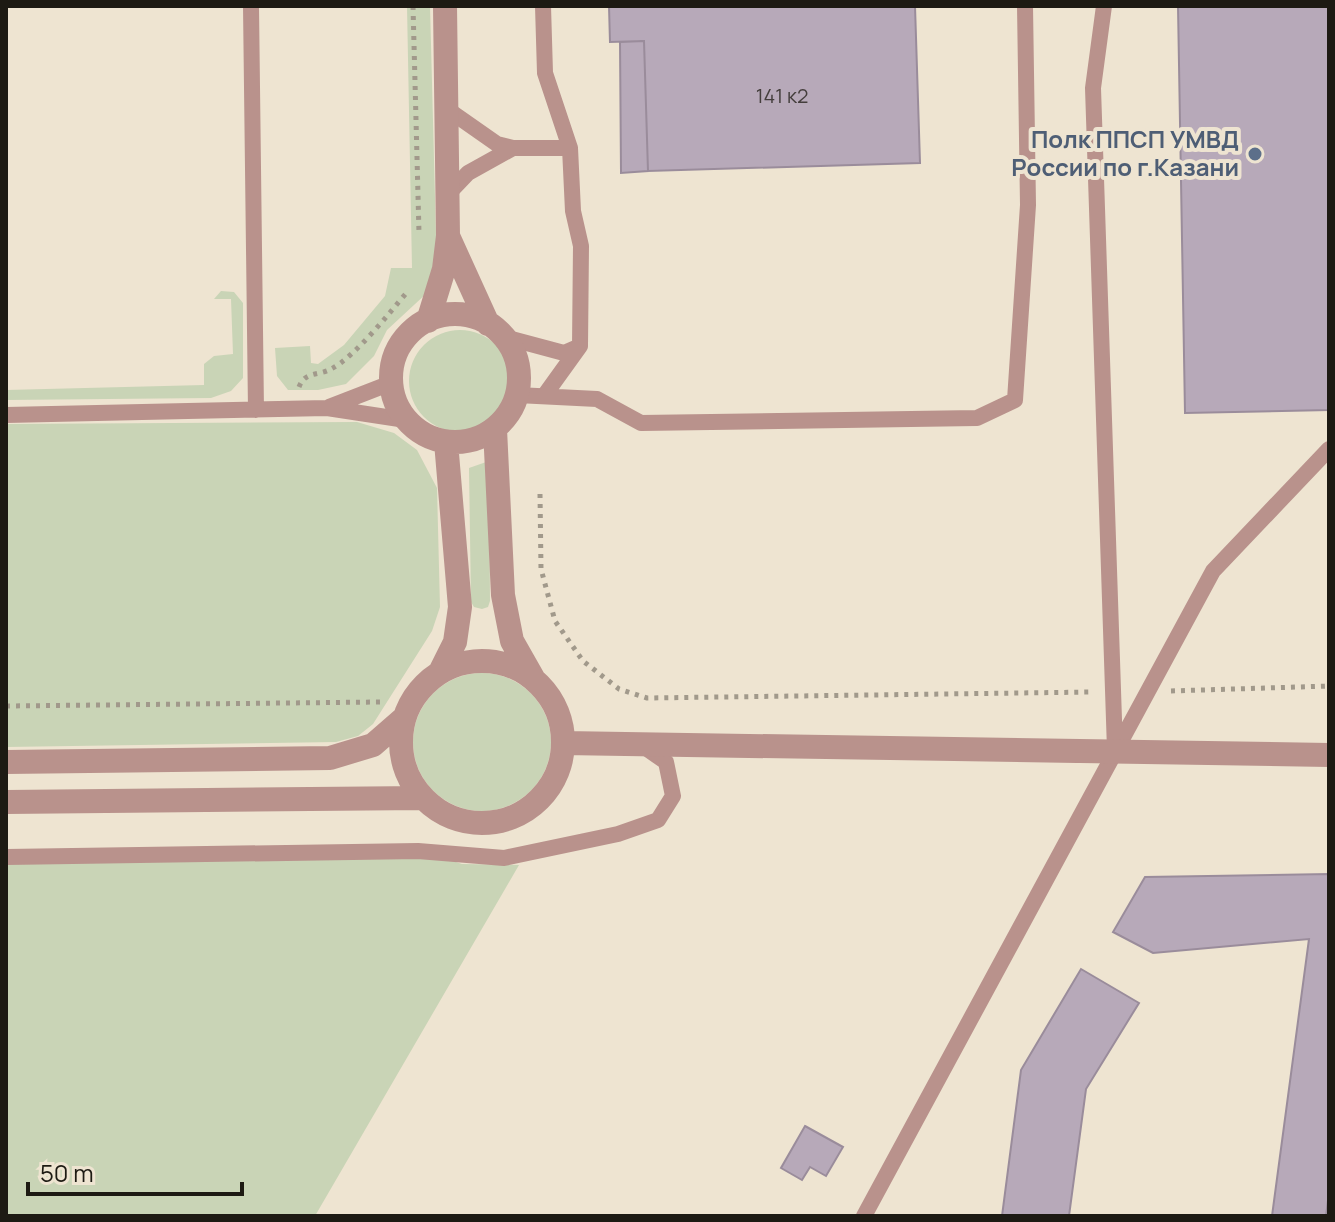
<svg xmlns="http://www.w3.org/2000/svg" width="1335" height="1222" font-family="Manrope,sans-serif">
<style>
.green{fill:#c9d4b6}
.building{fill:#b7a9b9;stroke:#9a8c9b;stroke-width:2}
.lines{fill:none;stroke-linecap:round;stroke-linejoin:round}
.path{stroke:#a1998b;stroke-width:5;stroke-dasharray:4 6;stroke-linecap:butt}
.lane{stroke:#b9928c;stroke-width:16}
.street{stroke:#b9928c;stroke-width:24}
.service-dot{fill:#5c6f8a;stroke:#eee4d1;stroke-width:3}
.labels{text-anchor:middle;stroke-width:8;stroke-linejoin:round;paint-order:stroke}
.number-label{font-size:20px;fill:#443e3c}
.service-label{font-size:24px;font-weight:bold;fill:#4e5e75;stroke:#eee4d1;text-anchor:end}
</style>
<rect width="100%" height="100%" fill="#eee4d1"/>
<path class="green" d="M407,6H430L437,274L428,292L387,330L374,356L346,384L318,390H288L277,376L275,348L310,346L311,363L318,364L344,345L385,296L391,268H412Z
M221,291L234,292L243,303V378L231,391L211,398L6,400V390L204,385V364L214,356L233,354L231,299H214Z
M409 381a51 51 0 1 1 102 0a51 51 0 1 1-102 0Z
M357,422L394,433L417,450L437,488L440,607L432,631L373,724L358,736L336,742L6,747V424Z
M489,461L490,601L488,607L482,609L474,607L471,602L469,468Z
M413 742a69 69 0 1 1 138 0a69 69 0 1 1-138 0Z
M441,857L462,864L519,865L315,1216H6V863Z"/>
<path class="building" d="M609,6H915L920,163L648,171L644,41L610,42Z
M1178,6H1329V410L1185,413Z
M644,41L648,171L621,173L620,42Z
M1329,874V1192L1326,1216H1272L1309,939L1153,953L1113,932L1145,877Z
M1081,969L1139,1003L1086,1089L1069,1216H1002L1021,1070Z
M805,1126L843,1147L826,1176L810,1167L802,1180L781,1168Z"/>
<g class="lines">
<path class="path" d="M413,6L419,233
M299,387C305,371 318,376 331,369C355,357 390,312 408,291
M540,494L541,569L555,621L583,661L619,689L647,698L1093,692
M1171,691L1329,686
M6,706L381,702"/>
<path class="lane" d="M251,6L256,410
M543,6L545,73L570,148L573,211L581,246L580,346L544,396
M1104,6L1093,88L1115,750
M447,109L497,144L513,148H570
M448,194L468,173L513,148
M504,337L564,353L580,346
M517,395L597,399L641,423L977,418L1015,400L1028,205L1025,6
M329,407L391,383
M6,415L327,408L406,420
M6,857L418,851L504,858L618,834L658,820L673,796L666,762L643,746
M864,1216L1213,571L1329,449"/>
<path class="street" d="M448,236L488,324
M391 378a64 64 0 1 1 128 0a64 64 0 1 1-128 0Z
M428,321L444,269L448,236L445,6
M495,429L503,595L512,641L533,678
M401 742a81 81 0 1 1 162 0a81 81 0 1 1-162 0Z
M440,672L455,642L460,607L446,442
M564,743L1329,755
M6,762L330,758L373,745L404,718
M6,802L423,798"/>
</g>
<circle class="service-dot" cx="1255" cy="154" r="8"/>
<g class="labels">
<g class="number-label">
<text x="782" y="103">141 к2</text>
</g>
<g class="service-label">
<text x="1239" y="148">Полк ППСП УМВД<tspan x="1239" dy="28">России по г.Казани</tspan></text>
</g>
</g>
<rect width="1335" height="1222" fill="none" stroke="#1d1a13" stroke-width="16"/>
<path d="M28 1182v12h214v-12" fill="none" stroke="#1d1a13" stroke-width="4"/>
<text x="40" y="1182" font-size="24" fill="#1d1a13" stroke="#eee4d1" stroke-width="6" paint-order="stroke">50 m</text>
</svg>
